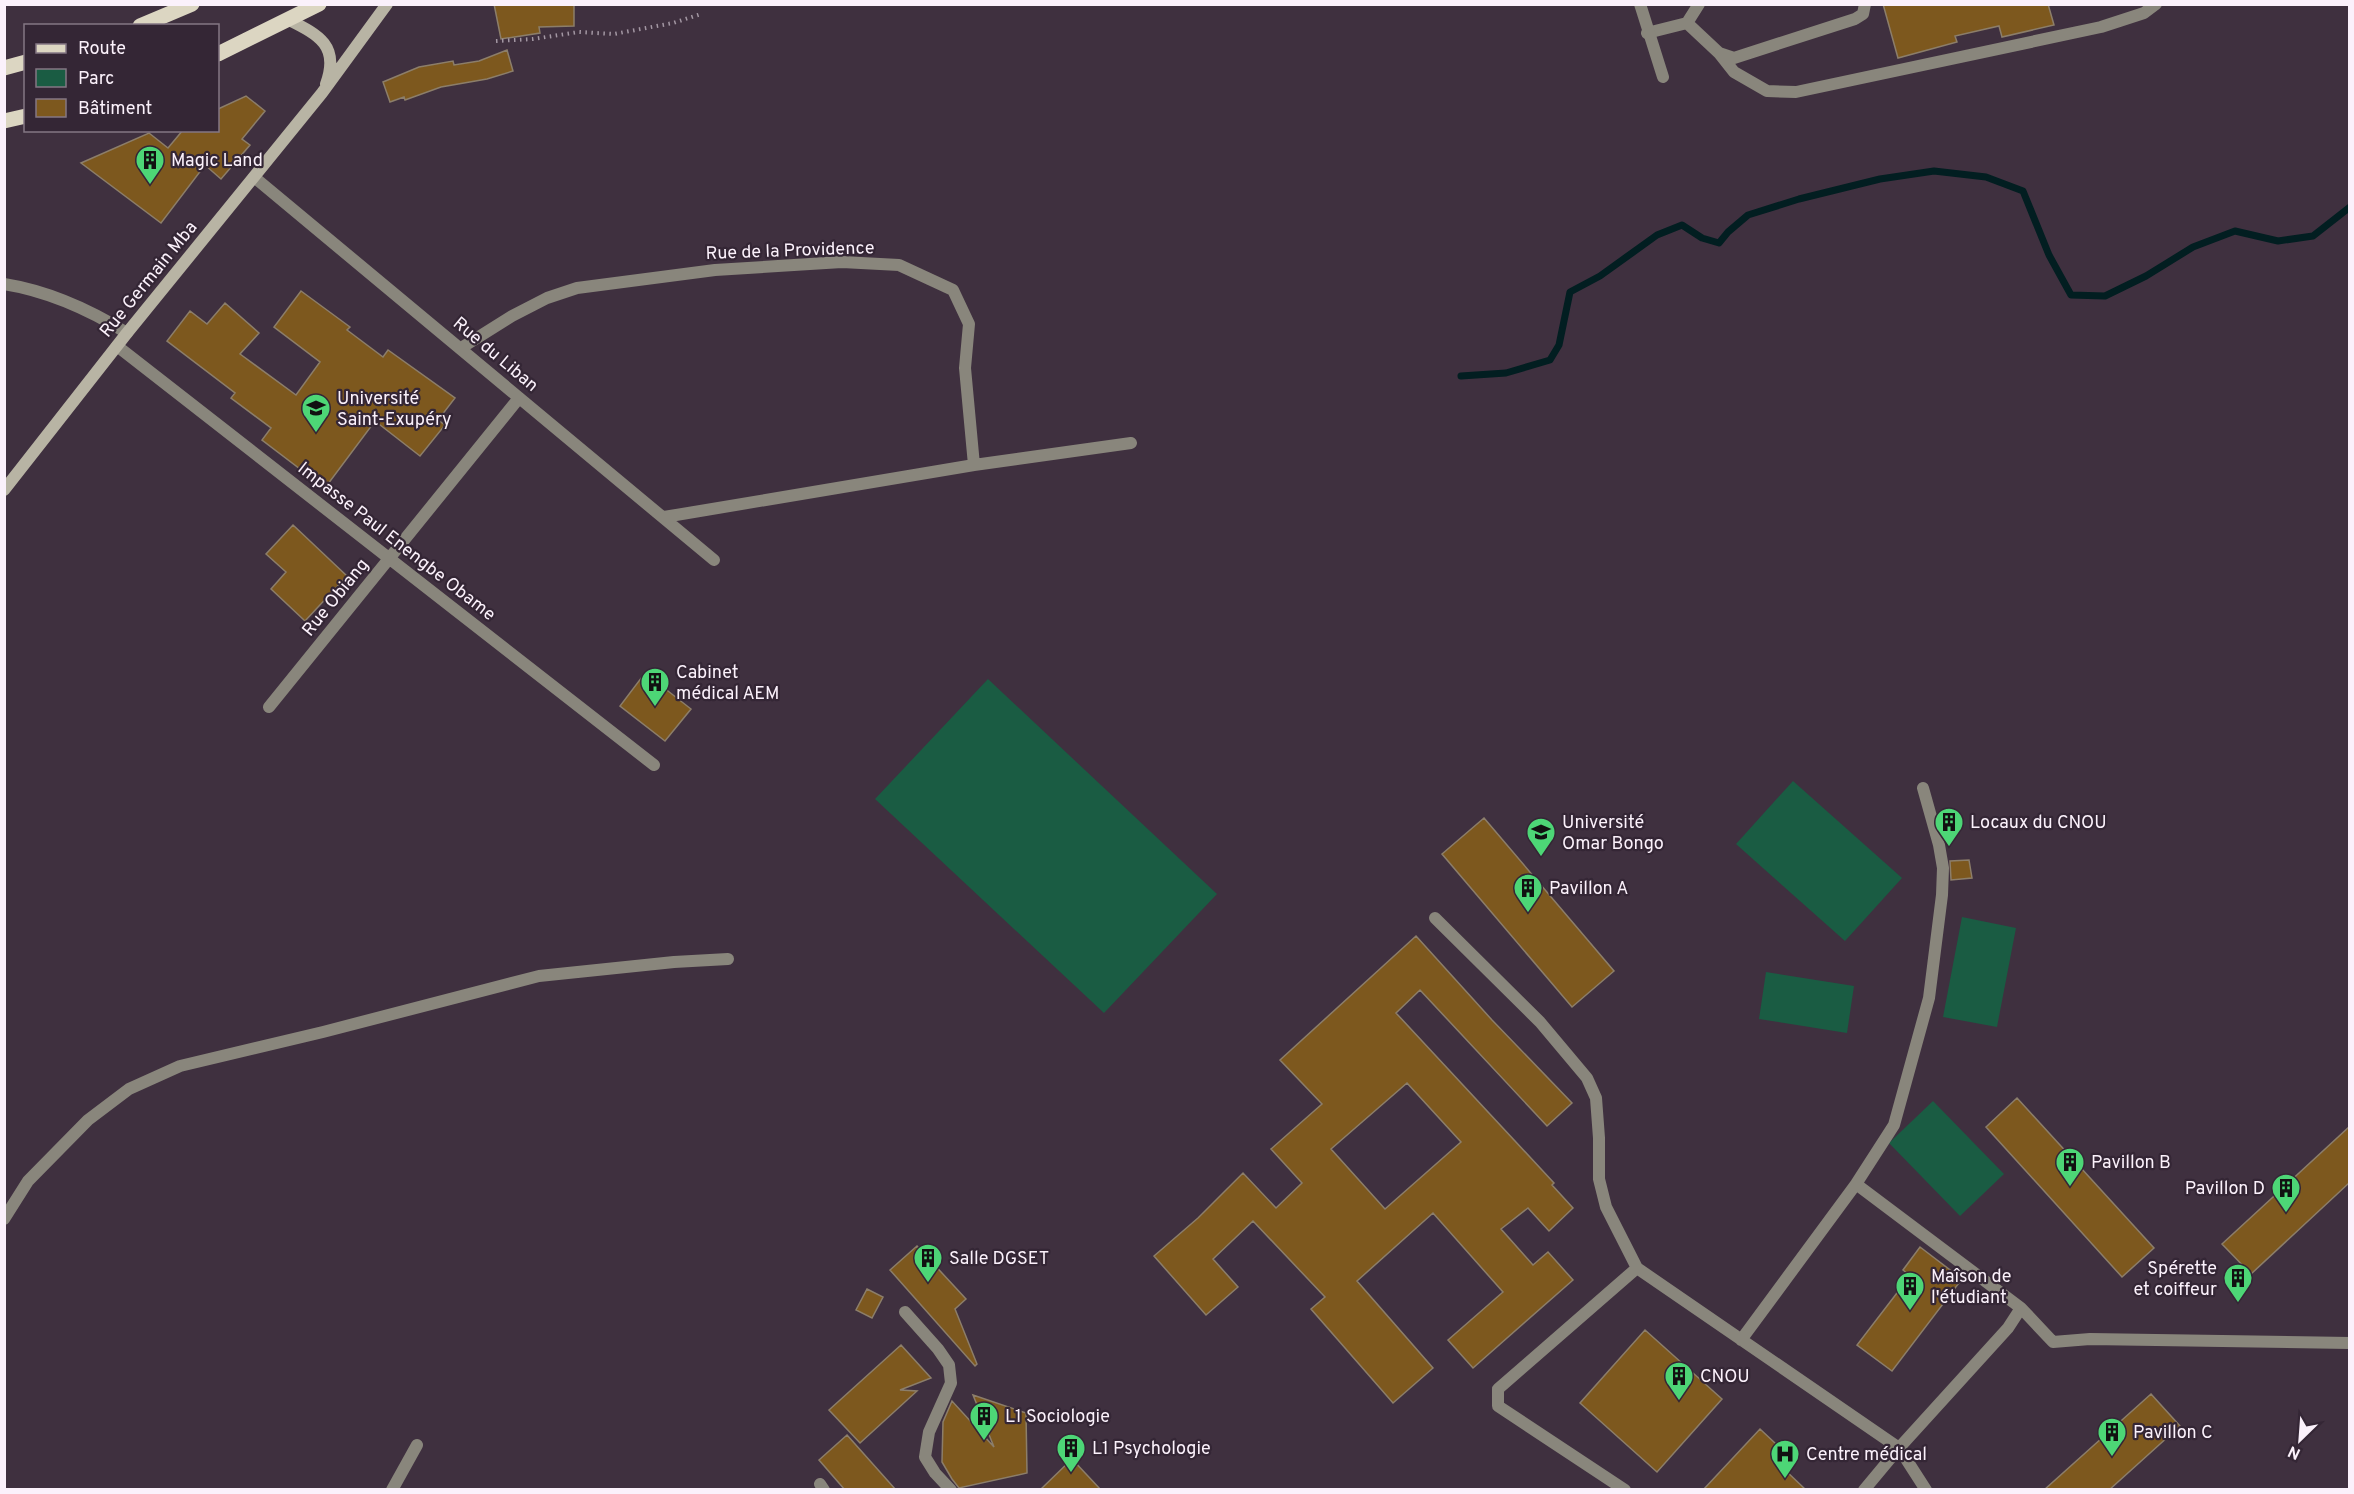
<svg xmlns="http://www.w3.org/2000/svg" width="2354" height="1494" font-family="Overpass,sans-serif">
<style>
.green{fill:#1a5c43}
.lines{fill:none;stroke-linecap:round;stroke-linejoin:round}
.stream{stroke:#021e21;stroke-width:7}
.building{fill:#7d581e;stroke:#8c7e6a;stroke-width:1.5;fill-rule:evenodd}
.path{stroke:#a397a3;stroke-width:4;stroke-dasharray:1.5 4.5;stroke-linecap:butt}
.lane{stroke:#89867c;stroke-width:12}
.street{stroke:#89867c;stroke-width:12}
.secondary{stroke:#b8b4a4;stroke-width:12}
.primary{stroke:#dcd6c2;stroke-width:15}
.labels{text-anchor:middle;stroke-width:4.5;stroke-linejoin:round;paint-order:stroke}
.poi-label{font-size:18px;fill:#fbf1fb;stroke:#342635;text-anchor:start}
.street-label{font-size:18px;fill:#fbf1fb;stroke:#342635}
</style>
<rect width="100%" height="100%" fill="#3f303f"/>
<path class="green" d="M988,679L1217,894L1104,1013L875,799Z
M1793,781L1902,878L1845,941L1736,844Z
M1962,917L2016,928L1997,1027L1943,1017Z
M1766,972L1854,986L1847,1033L1759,1019Z
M1933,1101L2004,1174L1960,1216L1889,1143Z"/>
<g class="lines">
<path class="stream" d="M1461,376L1506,373L1550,360L1559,345L1570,292L1600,276L1657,235L1682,225L1702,238L1719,243L1728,232L1748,215L1799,199L1880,179L1934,171L1986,177L2023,191L2049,255L2071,295L2105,296L2146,276L2193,247L2235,231L2278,241L2313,236L2350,207"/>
</g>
<path class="building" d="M494,4H574V26L539,27L540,33L501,39Z
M1883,4H2048L2054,25L2002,37L1999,26L1955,36L1957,42L1898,58Z
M507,50L513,71L487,79L441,87L405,100L404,97L390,102L383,82L419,67L453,61L454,65L479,61Z
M246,96L265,111L242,139L250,145L221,179L205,165L161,223L81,163L149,133L168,148L183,130H218V109Z
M301,291L350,327L347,330L383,357L388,350L455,398L438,420L445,425L420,456L375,421L325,488L262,440L271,428L231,398L235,393L167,341L190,311L207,324L225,303L259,333L240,354L296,395L320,362L274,327Z
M293,525L347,576L305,621L271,589L286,572L266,554Z
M645,673L691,709L665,741L620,706Z
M1484,818L1614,971L1572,1007L1442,854Z
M1969,860L1972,878L1951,880L1950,861Z
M1416,936L1492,1020L1572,1103L1547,1126L1420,990L1396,1013L1554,1183L1552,1185L1573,1208L1549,1231L1528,1208L1501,1229L1533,1265L1548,1252L1573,1280L1473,1368L1448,1340L1503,1292L1433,1213L1357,1281L1433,1368L1393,1403L1311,1309L1325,1297L1253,1221L1213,1259L1238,1287L1206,1315L1154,1256L1198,1218L1243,1173L1276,1208L1302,1183L1271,1149L1322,1104L1280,1060ZM1407,1083L1461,1142L1385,1209L1331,1149Z
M2017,1098L2154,1248L2122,1277L1986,1127Z
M2349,1127V1183L2251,1274L2222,1244Z
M917,1246L966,1299L955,1309L977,1364L975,1366L890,1270Z
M1920,1247L1962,1279L1892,1371L1857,1345L1910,1276L1903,1270Z
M867,1289L883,1297L872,1318L856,1310Z
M1645,1330L1722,1399L1657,1472L1580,1403Z
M901,1345L931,1378L900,1390L917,1391L860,1443L829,1410Z
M2151,1394L2180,1426L2109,1490H2044Z
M973,1395L1026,1413L1027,1473L959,1488L952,1479L942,1462L943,1422L952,1401L994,1447Z
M1760,1429L1793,1460L1784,1469L1806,1490H1703Z
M847,1435L896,1490H845L819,1460Z
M1072,1459L1101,1490H1040Z"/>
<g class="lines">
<path class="path" d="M496,41L533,39L579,32L614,34L673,23L701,14"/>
<path class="lane" d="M1687,23L1699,4
M1647,33L1687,23L1719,53L1734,58L1855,19L1863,14L1865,4
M1719,53L1734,72L1767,91L1796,92L2101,27L2144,13L2156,4
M1435,918L1540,1022L1587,1078L1596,1098L1599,1138V1179L1606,1207L1637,1268L1899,1448L1864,1490
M1856,1184L2021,1308
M4,1219L28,1181L88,1120L129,1089L180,1066L323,1032L539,976L674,962L728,959
M905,1312L938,1349L949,1365L951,1383L929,1432L925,1457L935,1473L951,1490
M1741,1340L1856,1184L1894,1125L1929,998L1942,895L1943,868L1939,845L1923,788
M820,1484L824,1490
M392,1490L417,1445
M1625,1490L1498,1406V1389L1637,1268
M1926,1490L1899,1448L2008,1328L2021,1308L2053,1342L2090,1339L2350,1343"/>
<path class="street" d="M1640,4L1663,77
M254,177L714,560
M4,284C48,291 90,310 127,333
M117,346L654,765
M461,348L512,316L547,298L577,288L715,270L842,262L899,265L953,290L969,324L965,368L974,465
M664,517L974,465L1131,443
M269,707L519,398"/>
<path class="secondary" d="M289,20C319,35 340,46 326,84
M4,490L127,333L322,93L387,4"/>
<path class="primary" d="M140,26L192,4
M218,54L319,4
M4,68L26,62
M4,121L26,116"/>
</g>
<defs>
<g id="building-pin" transform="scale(1.5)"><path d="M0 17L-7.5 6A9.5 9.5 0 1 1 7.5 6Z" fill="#4dd676" stroke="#342635"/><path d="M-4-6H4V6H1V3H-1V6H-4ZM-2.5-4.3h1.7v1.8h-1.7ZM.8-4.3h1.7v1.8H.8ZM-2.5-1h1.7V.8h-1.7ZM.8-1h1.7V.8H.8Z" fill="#111"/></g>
<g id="university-pin" transform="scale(1.5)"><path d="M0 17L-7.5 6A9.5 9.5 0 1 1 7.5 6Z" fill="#4dd676" stroke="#342635"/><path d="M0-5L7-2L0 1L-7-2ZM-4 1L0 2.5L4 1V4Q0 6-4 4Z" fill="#111"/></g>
<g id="hospital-pin" transform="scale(1.5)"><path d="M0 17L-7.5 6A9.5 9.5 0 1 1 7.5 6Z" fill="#4dd676" stroke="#342635"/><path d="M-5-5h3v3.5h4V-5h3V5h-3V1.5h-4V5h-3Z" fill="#111"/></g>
</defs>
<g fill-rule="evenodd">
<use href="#building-pin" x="150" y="160"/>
<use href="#university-pin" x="316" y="408"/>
<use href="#building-pin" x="655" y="682"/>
<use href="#building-pin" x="1949" y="822"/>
<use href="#university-pin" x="1541" y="832"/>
<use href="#building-pin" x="1528" y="888"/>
<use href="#building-pin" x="2070" y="1162"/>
<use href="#building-pin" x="2286" y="1188"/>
<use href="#building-pin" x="928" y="1258"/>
<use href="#building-pin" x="2238" y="1278"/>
<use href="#building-pin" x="1910" y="1286"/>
<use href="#building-pin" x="1679" y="1376"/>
<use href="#building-pin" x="984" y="1416"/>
<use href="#building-pin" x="2112" y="1432"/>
<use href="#building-pin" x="1071" y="1448"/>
<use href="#hospital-pin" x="1785" y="1454"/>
</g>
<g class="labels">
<g class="poi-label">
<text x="171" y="166">Magic Land</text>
<text x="337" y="404">Université<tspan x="337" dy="21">Saint-Exupéry</tspan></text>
<text x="676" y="678">Cabinet<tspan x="676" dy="21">médical AEM</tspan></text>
<text x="1562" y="828">Université<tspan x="1562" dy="21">Omar Bongo</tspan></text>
<text x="1970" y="828">Locaux du CNOU</text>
<text x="1549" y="894">Pavillon A</text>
<text x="2091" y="1168">Pavillon B</text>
<text x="2265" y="1194" text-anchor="end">Pavillon D</text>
<text x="949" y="1264">Salle DGSET</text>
<text x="2217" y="1274" text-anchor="end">Spérette<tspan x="2217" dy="21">et coiffeur</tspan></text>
<text x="1931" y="1282">Maîson de<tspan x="1931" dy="21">l'étudiant</tspan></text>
<text x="1700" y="1382">CNOU</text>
<text x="1005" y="1422">L1 Sociologie</text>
<text x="2133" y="1438">Pavillon C</text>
<text x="1092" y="1454">L1 Psychologie</text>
<text x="1806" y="1460">Centre médical</text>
</g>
<g class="street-label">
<text transform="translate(790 250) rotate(-2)" y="6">Rue de la Providence</text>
<text transform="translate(148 279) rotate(-51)" y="6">Rue Germain Mba</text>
<text transform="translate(496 354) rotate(40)" y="6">Rue du Liban</text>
<text transform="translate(397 541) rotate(38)" y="6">Impasse Paul Enengbe Obame</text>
<text transform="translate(335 597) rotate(-51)" y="6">Rue Obiang</text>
</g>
</g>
<rect width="2354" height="1494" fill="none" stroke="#fbf1fb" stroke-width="12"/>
<rect x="24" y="24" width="195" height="108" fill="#342635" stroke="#847784" stroke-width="1.5"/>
<rect x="36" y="44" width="30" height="9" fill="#dcd6c2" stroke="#847784" stroke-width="1.5"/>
<text x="78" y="54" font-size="18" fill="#fbf1fb">Route</text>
<rect x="36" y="69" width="30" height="18" fill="#1a5c43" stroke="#847784" stroke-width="1.5"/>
<text x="78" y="84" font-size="18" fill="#fbf1fb">Parc</text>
<rect x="36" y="99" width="30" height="18" fill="#7d581e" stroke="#847784" stroke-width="1.5"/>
<text x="78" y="114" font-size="18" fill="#fbf1fb">Bâtiment</text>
<g transform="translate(2300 1440) rotate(205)" stroke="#342635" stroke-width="4.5" paint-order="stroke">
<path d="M0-4.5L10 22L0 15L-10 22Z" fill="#fbf1fb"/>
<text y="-9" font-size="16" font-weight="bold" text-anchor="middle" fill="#fbf1fb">N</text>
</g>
</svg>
